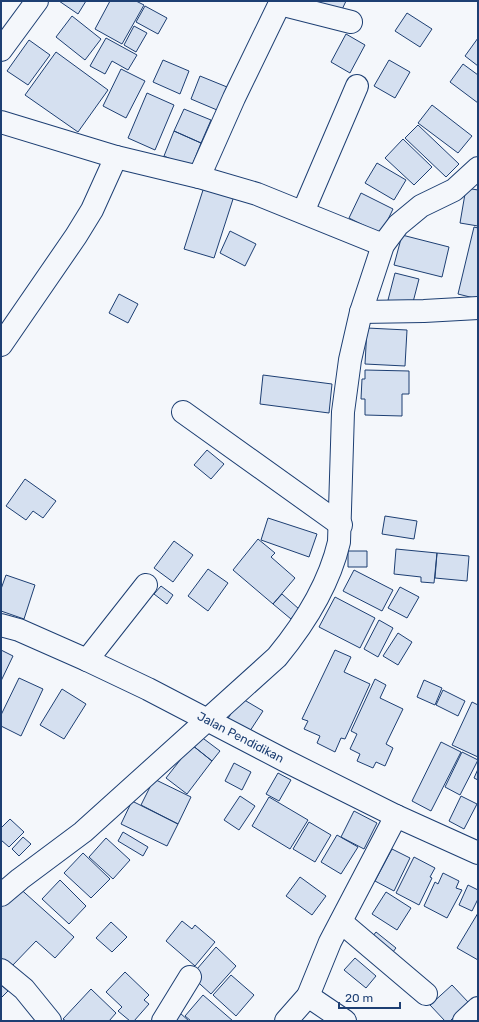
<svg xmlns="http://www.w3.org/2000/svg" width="479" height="1022" font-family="Rubik,sans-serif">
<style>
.building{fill:#d5e0f0;stroke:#1d3f73}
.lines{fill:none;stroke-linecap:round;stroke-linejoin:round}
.minor-casing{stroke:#1d3f73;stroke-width:24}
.minor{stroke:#f4f7fb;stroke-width:22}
.labels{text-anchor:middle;stroke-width:3;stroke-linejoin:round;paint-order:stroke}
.street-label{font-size:12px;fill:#1d3f73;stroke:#f4f7fb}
</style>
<rect width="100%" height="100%" fill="#f4f7fb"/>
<path class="building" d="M59,1H86L78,14Z
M110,1H136L144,5L122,44L95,29Z
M309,1H346L339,16Z
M145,6L167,18L158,34L136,22Z
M407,13L432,29L420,47L395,31Z
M72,16L101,39L85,60L56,37Z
M134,26L147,33L136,52L124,45Z
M346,34L365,45L350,73L331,62Z
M106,38L137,55L128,70L112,61L105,74L90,66Z
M478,38V66L465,56Z
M29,40L50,55L28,85L7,71Z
M56,52L108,90L78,132L25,95Z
M163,60L189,71L180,94L153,82Z
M389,60L410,72L395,98L374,86Z
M463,64L478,75V103L450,82Z
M121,69L145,81L126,118L103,106Z
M200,76L227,87L217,110L191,99Z
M147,93L174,105L155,150L128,138Z
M432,105L472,136L458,153L418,123Z
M184,109L211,120L201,143L174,131Z
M418,125L459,164L446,177L405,138Z
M174,131L201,143L191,168L164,156Z
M403,139L432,167L414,185L385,158Z
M377,163L406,180L394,200L365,183Z
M204,187L234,196L214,258L184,249Z
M466,188L478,190V226L460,223Z
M361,193L393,209L381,234L349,218Z
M474,227L478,228V299L458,294Z
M230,231L256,244L245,266L220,253Z
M402,235L449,247L442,277L394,265Z
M395,273L419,279L412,306L388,300Z
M119,294L138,304L128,323L109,313Z
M367,328L407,330L405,366L365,364Z
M365,370L409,371V394H402V416L365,415V399H361L362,379H365Z
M263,375L332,384L329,413L260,404Z
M207,450L224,464L211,479L194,465Z
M25,479L56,501L43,518L33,511L26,520L6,506Z
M385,516L417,521L414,539L382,534Z
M268,518L317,534L309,557L261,540Z
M258,539L275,553L271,557L295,578L273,604L233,570Z
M174,541L193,555L173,582L154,568Z
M396,549L437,553L434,583L421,582V577L394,574Z
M348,551H367V567H348Z
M437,553L469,556L467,581L435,578Z
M208,569L228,583L208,611L188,596Z
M354,570L393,590L382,611L343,591Z
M6,575L35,585L24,619L1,611V589Z
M161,586L173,595L167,604L154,594Z
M400,587L419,597L407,618L388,608Z
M282,594L299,609L291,619L273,604Z
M335,597L375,618L360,648L319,627Z
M379,620L393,628L378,657L364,649Z
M398,633L412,642L398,665L383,656Z
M1,650L13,656L1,681Z
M335,650L351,657L344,672L370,684L345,739L341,738L335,752L317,743L320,736L304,729L308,721L302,719Z
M19,678L43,689L21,736L1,726V715Z
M375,679L386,685L380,698L403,709L386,744L393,748L385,766L376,762L373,768L357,761L360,754L350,749L357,734L351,731Z
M424,680L442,688L435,705L417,697Z
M62,689L86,704L64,739L40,725Z
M443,690L465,701L458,716L436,705Z
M241,698L263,711L248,734L227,720Z
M472,702L478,705V757L452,745Z
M200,736L220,751L212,761L192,745Z
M441,742L461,752L431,811L412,801Z
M192,745L212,761L187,794L166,778Z
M462,752L478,760L460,795L445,787Z
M234,763L251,772L242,790L225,781Z
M478,769V780L474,778Z
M278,773L291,780L279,801L266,794Z
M154,779L191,797L178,824L141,805Z
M240,796L255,806L239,830L224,820Z
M461,796L477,804L464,829L449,821Z
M269,797L308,820L290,849L252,826Z
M132,801L178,824L167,846L121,824Z
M354,811L377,823L364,849L341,837Z
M10,819L24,832L9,847L1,840V828Z
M309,822L331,835L315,862L293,849Z
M123,832L148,847L143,856L118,841Z
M337,835L358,847L341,874L321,862Z
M23,837L31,844L19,856L12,849Z
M106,838L130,860L113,879L89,857Z
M392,849L410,858L394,891L375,881Z
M83,853L110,879L91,898L64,873Z
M414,857L435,868L430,877L432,878L419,905L396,893Z
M443,873L459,881L456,888L462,890L447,918L424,906L435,882L438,884Z
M300,877L326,896L312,915L286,896Z
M60,880L86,906L69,924L42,899Z
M16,885L74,937L55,958L36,941L11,967L1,958V902Z
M468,885L478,890V899L472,911L459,905Z
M386,892L411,908L397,930L372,914Z
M478,913V960L457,948Z
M182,921L192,929L195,925L215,942L195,966L166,941Z
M111,922L127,937L112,952L96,938Z
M376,932L396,948L385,962L365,946Z
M216,947L236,966L211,994L191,976Z
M355,958L376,976L366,988L344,970Z
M125,972L149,995L144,1000L149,1004L134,1021H130L118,1011L122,1007L106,992Z
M231,975L254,995L236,1016L213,995Z
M1,985L8,991L1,998Z
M452,985L469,1003L450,1021H445L430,1005Z
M91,989L116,1013L109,1021H66L63,1019Z
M203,995L233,1021H191L185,1016Z
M180,1013L189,1021H173Z"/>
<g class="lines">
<g class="minor-casing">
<g id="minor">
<path d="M280,4L351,22"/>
<path d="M1,50L37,1"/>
<path d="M1,122L116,157L199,177L257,194L383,245"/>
<path d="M199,177L234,98L281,1"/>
<path d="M303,212L357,86"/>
<path d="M361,312L424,311L478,308"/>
<path d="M1,345L76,236L92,210L116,157"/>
<path d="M183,412L341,525"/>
<path id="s1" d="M1,625L19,630L87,660L148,689L284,760L396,816L478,853"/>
<path d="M87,660L146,585"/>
<path d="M1,895L20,879L83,832L277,657C305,623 329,585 339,542L343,412L350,360L361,312L383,245L398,225L421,206L454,190L478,168"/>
<path d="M341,922L426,994"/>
<path d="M1,970L24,989L50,1021"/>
<path d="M308,996L345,1021"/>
<path d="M163,1021L190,977"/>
<path d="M286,1021L308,996L330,942L396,816"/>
<path d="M464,1021L478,1008"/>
</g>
</g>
<use href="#minor" class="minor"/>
</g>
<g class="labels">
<g class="street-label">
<text dy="4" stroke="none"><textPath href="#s1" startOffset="265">Jalan Pendidikan</textPath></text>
</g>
</g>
<rect width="479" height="1022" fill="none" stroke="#1d3f73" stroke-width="4"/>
<path d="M339 1002v6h61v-6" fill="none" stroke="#1d3f73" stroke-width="2"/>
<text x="345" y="1002" font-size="12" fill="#1d3f73" stroke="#f4f7fb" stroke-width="3" paint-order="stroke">20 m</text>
</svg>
